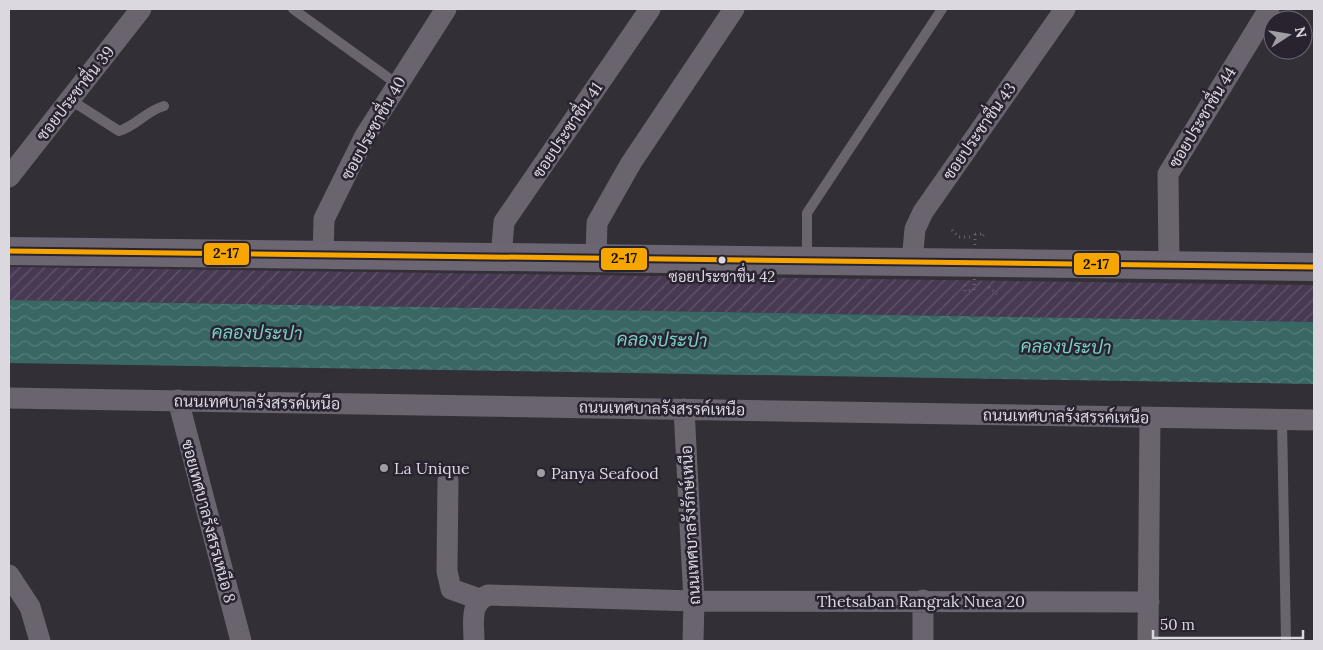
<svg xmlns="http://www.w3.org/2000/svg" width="1323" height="650" font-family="Lora,Sarabun,serif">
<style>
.garden{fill:url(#garden-furrows)}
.water{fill:url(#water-waves)}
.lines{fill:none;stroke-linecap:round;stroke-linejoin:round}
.path{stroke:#6a656d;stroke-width:3;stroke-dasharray:1 4;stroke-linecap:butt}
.service{stroke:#69646e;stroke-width:10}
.minor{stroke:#69646e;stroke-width:21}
.secondary{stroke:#6c6572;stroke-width:28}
.path-bridge{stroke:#6a656d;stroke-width:3;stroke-dasharray:1 4;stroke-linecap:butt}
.bus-1-casing{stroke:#29232f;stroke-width:9}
.bus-1{stroke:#f7a600;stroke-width:5}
.bus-dot{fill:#dcd8e0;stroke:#29232f;stroke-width:2}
.poi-dot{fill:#a19da4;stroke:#29232f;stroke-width:2}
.labels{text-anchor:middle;stroke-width:5;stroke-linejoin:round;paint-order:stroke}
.bus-label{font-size:15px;fill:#dcd8e0;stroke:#29232f}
.street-label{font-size:16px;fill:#dcd8e0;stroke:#29232f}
.poi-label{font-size:16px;fill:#dcd8e0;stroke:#29232f;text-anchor:start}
.water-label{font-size:18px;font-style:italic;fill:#78d1c6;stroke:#29232f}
.line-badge{stroke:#29232f;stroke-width:2}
.pale-badge-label{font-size:14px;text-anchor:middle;font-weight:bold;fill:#111}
</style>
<defs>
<pattern id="garden-furrows" width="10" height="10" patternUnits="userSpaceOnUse" patternTransform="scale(1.25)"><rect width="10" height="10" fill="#483953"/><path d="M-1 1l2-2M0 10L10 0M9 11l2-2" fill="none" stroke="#62556b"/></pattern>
<pattern id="water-waves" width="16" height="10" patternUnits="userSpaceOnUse" patternTransform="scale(1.25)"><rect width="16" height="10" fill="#396864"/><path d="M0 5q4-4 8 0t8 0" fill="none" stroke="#557d7a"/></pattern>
</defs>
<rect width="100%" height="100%" fill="#332f36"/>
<path class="garden" d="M9,267L1314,285V322L9,300Z"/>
<path class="water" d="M9,300L1314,322V384L9,363Z"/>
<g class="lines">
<path class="path" d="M952,230L959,237H971
M975,234H984L982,237
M965,285V291L974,290
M989,287L997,294"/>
<path class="service" d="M293,9L397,84
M69,99L119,131C136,126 146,111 164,106
M807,260V213L942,9
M1282,420L1286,641"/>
<path class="minor" d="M9,177L141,9
M323,255L324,219L365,136L446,9
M501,257L504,222L650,9
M596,258L597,223L631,163L734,9
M912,261L915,229L923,212L1065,9
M1169,265L1168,174L1269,9
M9,398L1314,420
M178,400L241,641
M684,409L694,601L693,641
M448,480L447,571L451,589L479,599
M9,575L30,607L40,641
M923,600V641
M474,641C474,623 469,603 488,595L694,601L1149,602
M1148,641L1150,418"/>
<path class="secondary" d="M9,251L1314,267"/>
<path class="path-bridge" d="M974,290L975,234"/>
<g class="bus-1-casing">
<path id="bus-1" d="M9,251L1314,267"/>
</g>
<use href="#bus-1" class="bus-1"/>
</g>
<circle class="bus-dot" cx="722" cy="260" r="4.5"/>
<g class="poi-dot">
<circle cx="384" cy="468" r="5"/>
<circle cx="541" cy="473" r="5"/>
</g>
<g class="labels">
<g class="bus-label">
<text x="722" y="282">ซอยประชาชื่น 42</text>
</g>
<g class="street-label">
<text transform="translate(75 93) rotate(-52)" y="6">ซอยประชาชื่น 39</text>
<text transform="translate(1202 117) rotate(-59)" y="6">ซอยประชาชื่น 44</text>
<text transform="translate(373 128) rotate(-61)" y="6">ซอยประชาชื่น 40</text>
<text transform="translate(567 130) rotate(-56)" y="6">ซอยประชาชื่น 41</text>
<text transform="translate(979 131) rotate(-55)" y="6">ซอยประชาชื่น 43</text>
<text transform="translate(257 402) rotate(1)" y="6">ถนนเทศบาลรังสรรค์เหนือ</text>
<text transform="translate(662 408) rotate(1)" y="6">ถนนเทศบาลรังสรรค์เหนือ</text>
<text transform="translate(1066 416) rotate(1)" y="6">ถนนเทศบาลรังสรรค์เหนือ</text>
<text transform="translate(209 521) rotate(75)" y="6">ซอยเทศบาลรังสรรเหนือ 8</text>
<text transform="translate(690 525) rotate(-93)" y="6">ถนนเทศบาลรังรักษ์เหนือ</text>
<text x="921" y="607">Thetsaban Rangrak Nuea 20</text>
</g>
<g class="poi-label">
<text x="394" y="474">La Unique</text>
<text x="551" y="479">Panya Seafood</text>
</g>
<g class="water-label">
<text transform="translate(257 333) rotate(1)" y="6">คลองประปา</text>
<text transform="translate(662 340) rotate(1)" y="6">คลองประปา</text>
<text transform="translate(1066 347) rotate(1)" y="6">คลองประปา</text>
</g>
</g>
<g class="line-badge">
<rect x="203" y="242" width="47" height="24" rx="5" fill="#f7a600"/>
<rect x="600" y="247" width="48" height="24" rx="5" fill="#f7a600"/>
<rect x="1073" y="252" width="47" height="24" rx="5" fill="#f7a600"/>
</g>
<g class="pale-badge-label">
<text x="226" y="258">2-17</text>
<text x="624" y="263">2-17</text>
<text x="1096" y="269">2-17</text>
</g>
<rect width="1323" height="650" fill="none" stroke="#dcd8e0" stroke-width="20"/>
<g transform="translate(1288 35) rotate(78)"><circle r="24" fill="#29232f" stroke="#716b76"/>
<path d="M0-4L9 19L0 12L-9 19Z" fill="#a19da4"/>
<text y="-8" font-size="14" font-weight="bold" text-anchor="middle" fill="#dcd8e0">N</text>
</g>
<path d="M1153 630v8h150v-8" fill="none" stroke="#dcd8e0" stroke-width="2.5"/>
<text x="1160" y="630" font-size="15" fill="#dcd8e0" stroke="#29232f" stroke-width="4" paint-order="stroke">50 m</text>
</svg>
